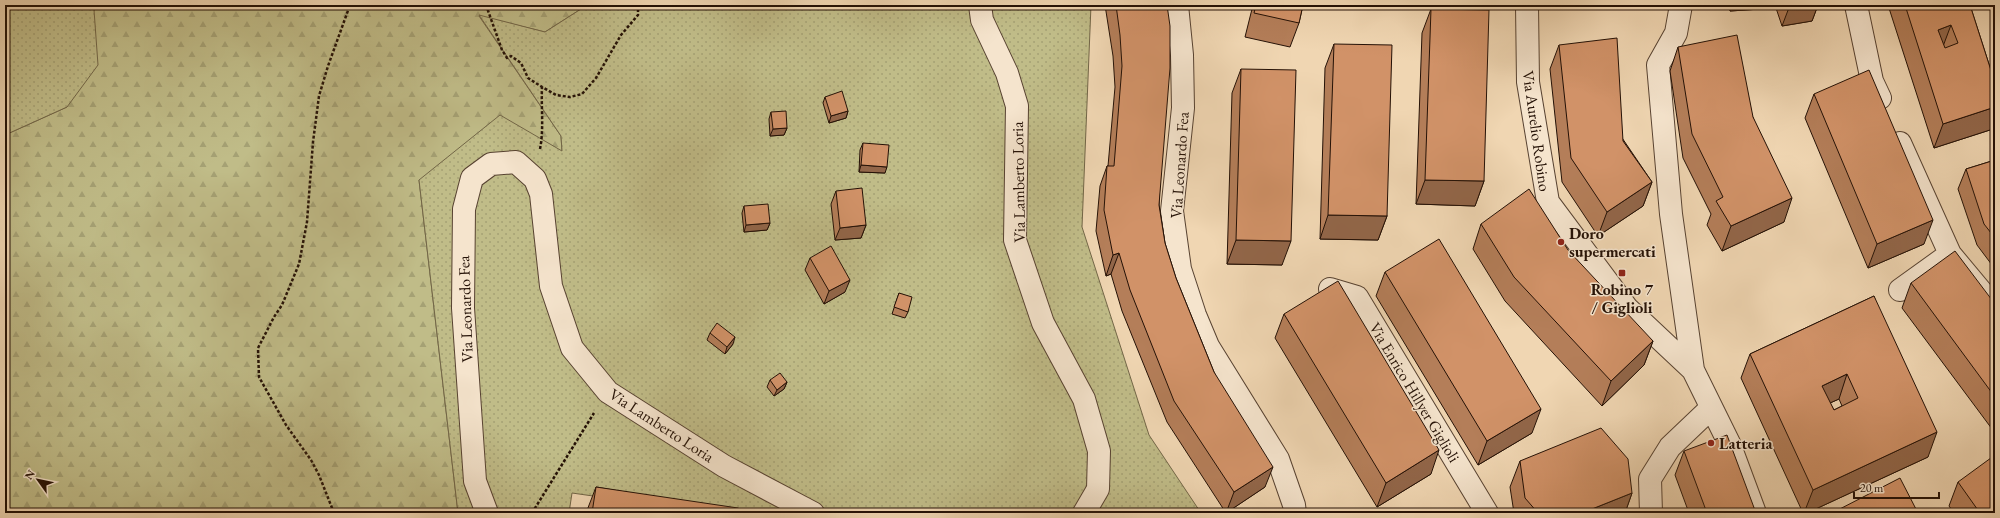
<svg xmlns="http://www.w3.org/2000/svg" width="2000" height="518" font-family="'EB Garamond',serif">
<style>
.forest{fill:url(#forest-firs);stroke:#726647}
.garden{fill:url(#garden-dots);stroke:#726647}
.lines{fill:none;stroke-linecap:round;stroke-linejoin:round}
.stream{stroke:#6b7669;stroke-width:9}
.street-casing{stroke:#574231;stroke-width:24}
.path{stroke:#241106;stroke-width:2.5;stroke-dasharray:3 2;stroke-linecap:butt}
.street{stroke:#f5e4cd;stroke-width:22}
.wall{fill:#b47e59;stroke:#241106;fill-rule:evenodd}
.shaded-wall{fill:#926649;stroke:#241106}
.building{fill:#d19268;stroke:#241106;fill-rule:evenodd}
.poi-dot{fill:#8f2418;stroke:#f5e4cd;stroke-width:1.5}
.labels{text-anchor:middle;stroke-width:3;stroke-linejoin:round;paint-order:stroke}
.street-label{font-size:16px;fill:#241106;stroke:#f5e4cd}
.poi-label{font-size:16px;font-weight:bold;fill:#241106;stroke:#f5e4cd;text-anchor:start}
</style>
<defs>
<pattern id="forest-firs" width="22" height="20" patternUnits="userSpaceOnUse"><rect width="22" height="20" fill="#c0bc88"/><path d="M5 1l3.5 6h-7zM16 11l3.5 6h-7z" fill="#a5a174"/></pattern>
<pattern id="garden-dots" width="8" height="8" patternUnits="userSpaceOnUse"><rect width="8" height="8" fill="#c0bc88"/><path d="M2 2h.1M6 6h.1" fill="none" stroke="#a5a174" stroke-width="1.8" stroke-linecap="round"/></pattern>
</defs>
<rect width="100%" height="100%" fill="#f0d6b2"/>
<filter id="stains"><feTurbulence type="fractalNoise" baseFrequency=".005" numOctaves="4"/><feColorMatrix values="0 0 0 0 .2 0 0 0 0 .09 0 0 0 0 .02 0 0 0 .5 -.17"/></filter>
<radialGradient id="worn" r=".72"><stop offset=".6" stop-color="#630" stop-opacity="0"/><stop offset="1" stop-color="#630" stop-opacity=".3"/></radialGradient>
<path class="forest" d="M88,5H582L581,9L545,32L479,16L561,136L562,152L419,180L458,513H5V135L67,107L94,10Z"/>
<path class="garden" d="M5,5H88L94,10L98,65L67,107L5,135Z
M582,5H1091L1082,227L1149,435L1201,513H712L572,493L569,513H458L419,180L500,115L562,151L561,136L479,15L545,32L581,9Z"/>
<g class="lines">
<path class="stream" d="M5,6V5"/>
<g class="street-casing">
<path id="street" d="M980,5L982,20L1007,73L1017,106L1015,240L1043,323L1084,399L1099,451L1098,489L1084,513
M1177,5L1182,55L1183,108L1172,211L1180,269L1195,315L1208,346L1278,459L1294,505L1295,513
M1527,5L1528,82L1548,202L1627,308L1693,370L1729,443L1755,513
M1681,5L1676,33L1658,65L1671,214L1693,370
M1856,5L1872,81L1880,98
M1900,143L1950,254L1995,308
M1330,289L1357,297L1487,513
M1900,290L1950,254
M487,513L475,481L463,308L464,209L472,178L491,164L516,162L535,179L541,194L551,286L572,348L608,392L724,466L813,513
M1651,513L1650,479L1670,447L1711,408"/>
</g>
<path class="path" d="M486,5L502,50L507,58L511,56L521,63L528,78L542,87L556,95L570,97L582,94L596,78L621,35L638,15V5
M540,149C544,129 541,108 542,87
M334,513L319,475L311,460L286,425L259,377L258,348L274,317L282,305L299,264L307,222L313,142L319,96L328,66L350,5
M532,513L594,413"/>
<use href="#street" class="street"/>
</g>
<path class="wall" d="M1105,5H1167L1159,205L1165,243L1176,278L1214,372L1265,487L1226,513L1167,422L1122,311L1111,274L1106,276L1096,231L1100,186L1107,166H1108L1115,87L1113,56Z
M1253,5H1303L1299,23L1290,47L1245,37Z
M1729,5H1818L1812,21L1782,26L1776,8L1730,11Z
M1888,5H1970L1995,83V123L1993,129L1934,148Z
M1431,9L1484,181L1475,206L1416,204L1422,33Z
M1334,44L1387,216L1378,240L1320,239L1325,68Z
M1559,45L1652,182L1643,206L1598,236L1562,182L1550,69Z
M1678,47L1753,117L1784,222L1722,251L1707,225L1711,214L1683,158L1670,71Z
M1241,69L1282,265L1227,264L1232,93Z
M1814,94L1924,244L1868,268L1805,118Z
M825,97L848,111L846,118L829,123L823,103Z
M771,112L787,128L784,135L770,136L769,119Z
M863,143L885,173L859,172L860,150Z
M1995,160V269L1977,245L1958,189L1966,169Z
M836,191L866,225L861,238L835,240L831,204Z
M744,206L770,223L767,230L744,232L742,213Z
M1481,224L1653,341L1644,365L1602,406L1505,301L1473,249Z
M810,258L845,292L824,304L805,270Z
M1385,272L1532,433L1478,465L1376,296Z
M1911,283L1995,304V433L1902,308Z
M899,293L908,312L905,318L892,314Z
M1874,296L1928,457L1807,513H1803L1741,378L1750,354ZM1839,399L1842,406L1834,410L1830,403Z
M1284,314L1431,474L1377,507L1275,338Z
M710,333L733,344L725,354L707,340Z
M770,380L787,382L784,389L774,396L767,387Z
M1684,451L1756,513H1689L1675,475Z
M1520,461L1632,493L1625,513H1514L1510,487Z
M1958,482L1995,513H1954L1949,506Z
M596,487L748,513H586Z"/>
<path class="shaded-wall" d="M1732,5H1777L1776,8L1730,11Z
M1790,5H1818L1812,21L1782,26Z
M1951,25L1942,49L1938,30Z
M1995,107V123L1993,129L1934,148L1943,124Z
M848,111L846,118L829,123L831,116Z
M787,128L784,135L770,136L773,129Z
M861,165L887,167L885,173L859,172Z
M1425,180L1484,181L1475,206L1416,204Z
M1652,182L1643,206L1598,236L1607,212Z
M1792,198L1784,222L1722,251L1731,226Z
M1328,215L1387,216L1378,240L1320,239Z
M1933,220L1924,244L1868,268L1877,244Z
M770,223L767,230L744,232L746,225Z
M866,225L861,238L835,240L840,228Z
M1236,240L1291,241L1282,265L1227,264Z
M1119,253L1111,274L1106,276L1113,255Z
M850,280L845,292L824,304L829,291Z
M735,337L733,344L725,354L727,347Z
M1653,341L1644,365L1602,406L1611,381Z
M1847,374L1839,399L1814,410L1822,386Z
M787,382L784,389L774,396L777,390Z
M1541,409L1532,433L1478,465L1487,441Z
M1937,432L1928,457L1807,513H1804L1813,490Z
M1439,450L1431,474L1377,507L1386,483Z
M1273,467L1265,487L1226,513L1234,492Z
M1632,493L1625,513H1582Z"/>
<path class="building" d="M1116,5H1167L1170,26V68L1159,205L1165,243L1176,278L1214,372L1273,467L1234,492L1174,401L1130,290L1119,253L1113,255L1104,210L1107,166H1114L1122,66L1120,35Z
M1256,5H1303L1299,23L1254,13Z
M1905,5H1970L1995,83V107L1943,124ZM1951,25L1958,43L1945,48L1938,30Z
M1431,9L1489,10L1484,181L1425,180Z
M1737,35L1753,117L1792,198L1731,226L1716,201L1723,197L1692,134L1678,47Z
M1617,38L1623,141L1652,182L1607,212L1571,158L1559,45Z
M1334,44L1392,45L1387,216L1328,215Z
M1241,69L1296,70L1291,241L1236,240Z
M1869,70L1933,220L1877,244L1814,94Z
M842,91L848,111L831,116L825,97Z
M786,111L787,128L773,129L771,112Z
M863,143L889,145L887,167L861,165Z
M1995,160V238L1984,224L1966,169Z
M862,188L866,225L840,228L836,191Z
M1529,189L1568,250L1653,341L1611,381L1514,277L1481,224Z
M768,204L770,223L746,225L744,206Z
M1439,239L1541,409L1487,441L1385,272Z
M831,246L850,280L829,291L810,258Z
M1955,251L1995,304V397L1911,283Z
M1338,281L1439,450L1386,483L1284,314Z
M899,293L912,297L908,312L894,307Z
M1874,296L1937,432L1813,490L1750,354ZM1847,374L1858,398L1834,410L1822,386Z
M717,323L735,337L727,347L710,333Z
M780,373L787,382L777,390L770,380Z
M1601,428L1628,459L1632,493L1582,513H1538L1525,498L1520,461Z
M1727,435L1756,513H1707L1684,451Z
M1995,455V513H1980L1958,482Z
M1900,478L1918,513H1832Z
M596,487L738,508L748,513H592Z"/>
<g class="poi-dot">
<circle cx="1561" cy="242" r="4"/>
<rect x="1618" y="269" width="8" height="8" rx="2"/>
<circle cx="1711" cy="443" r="4"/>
</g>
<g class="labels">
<g class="street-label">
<text transform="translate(1537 131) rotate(82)" y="6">Via Aurelio Robino</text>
<text transform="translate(1179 165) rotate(-86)" y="6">Via Leonardo Fea</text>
<text transform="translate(1018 182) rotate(-91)" y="6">Via Lamberto Loria</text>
<text transform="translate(465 309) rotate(-92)" y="6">Via Leonardo Fea</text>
<text transform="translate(1415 392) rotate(59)" y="6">Via Enrico Hillyer Giglioli</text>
<text transform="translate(662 425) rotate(33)" y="6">Via Lamberto Loria</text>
</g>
<g class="poi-label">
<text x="1569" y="239">Doro<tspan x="1569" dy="18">supermercati</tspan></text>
<text x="1622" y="295" text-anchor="middle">Robino 7<tspan x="1622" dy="18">/ Giglioli</tspan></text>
<text x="1719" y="449">Latteria</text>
</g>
</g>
<rect width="2000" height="518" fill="none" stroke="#f0d6b2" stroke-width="20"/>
<rect x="6" y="6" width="1988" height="506" fill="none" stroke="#241106" stroke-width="2"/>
<rect x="10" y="10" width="1980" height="498" fill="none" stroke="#241106"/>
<g transform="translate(38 480) rotate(303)" stroke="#f5e4cd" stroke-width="3" paint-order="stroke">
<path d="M0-3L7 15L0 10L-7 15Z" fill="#241106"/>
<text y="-6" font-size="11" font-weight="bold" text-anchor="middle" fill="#241106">N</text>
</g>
<path d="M1854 492v6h85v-6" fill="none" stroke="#241106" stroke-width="2"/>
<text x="1860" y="492" font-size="12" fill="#241106" stroke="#f5e4cd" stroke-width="3" paint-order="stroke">20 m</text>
<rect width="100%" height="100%" filter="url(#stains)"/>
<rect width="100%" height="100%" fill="url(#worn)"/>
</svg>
